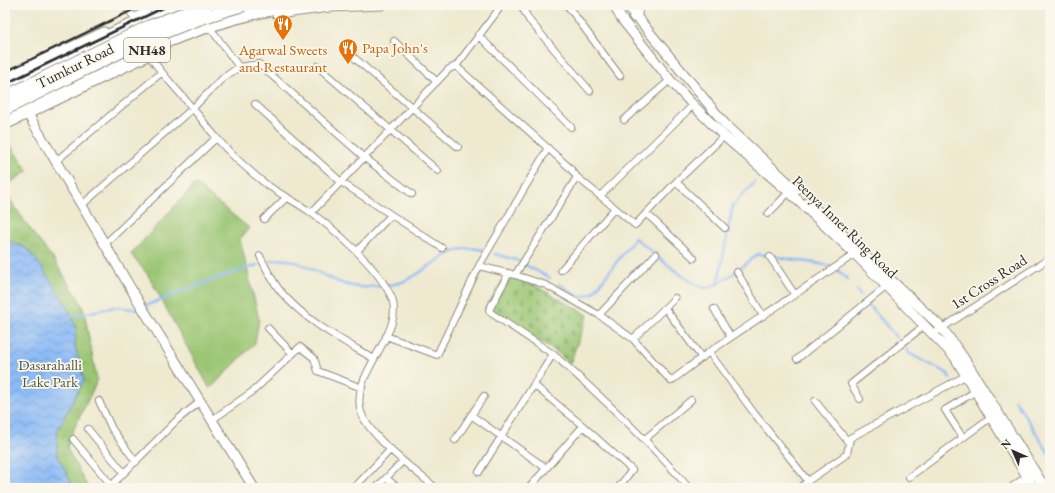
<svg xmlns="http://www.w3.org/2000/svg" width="1055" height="493" font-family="'EB Garamond',serif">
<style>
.grass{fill:#9ac572;stroke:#62784e}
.cemetery{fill:url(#cemetery-stones);stroke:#62784e}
.park{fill:url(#park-crowns);stroke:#62784e}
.water{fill:url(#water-waves);stroke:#5b7290}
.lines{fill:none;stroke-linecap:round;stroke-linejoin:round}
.stream{stroke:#8bbaf6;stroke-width:2.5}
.street-casing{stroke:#8c8a7d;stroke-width:8}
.secondary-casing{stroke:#8c8a7d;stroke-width:11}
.highway-casing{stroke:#8c8a7d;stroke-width:14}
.street{stroke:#fff;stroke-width:6}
.secondary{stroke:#fff;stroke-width:9}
.highway{stroke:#fff;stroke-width:12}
.rail{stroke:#2b2b2b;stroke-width:2.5}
.highway-bridge-casing{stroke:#8c8a7d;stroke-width:14;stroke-linecap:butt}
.highway-bridge{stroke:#fff;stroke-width:12}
.labels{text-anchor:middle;stroke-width:3.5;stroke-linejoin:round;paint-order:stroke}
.shield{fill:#fbf7ec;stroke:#696865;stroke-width:1}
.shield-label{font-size:14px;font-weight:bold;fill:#2b2b2b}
.food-label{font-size:15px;fill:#c56008;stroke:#fbf7ec;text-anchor:start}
.street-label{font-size:15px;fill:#2b2b2b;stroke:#fbf7ec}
.park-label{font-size:15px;fill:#4c5940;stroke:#fbf7ec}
</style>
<defs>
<pattern id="cemetery-stones" width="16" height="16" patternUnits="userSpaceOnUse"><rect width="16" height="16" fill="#9ac572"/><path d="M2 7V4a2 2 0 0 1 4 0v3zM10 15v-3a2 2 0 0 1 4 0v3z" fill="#85a963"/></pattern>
<pattern id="park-crowns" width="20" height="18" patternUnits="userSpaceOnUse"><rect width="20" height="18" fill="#9ac572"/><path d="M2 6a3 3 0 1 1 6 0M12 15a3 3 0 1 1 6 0" fill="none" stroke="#85a963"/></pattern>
<pattern id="water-waves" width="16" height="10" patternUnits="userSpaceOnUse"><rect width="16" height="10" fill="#8bbaf6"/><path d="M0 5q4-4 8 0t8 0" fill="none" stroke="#7297c7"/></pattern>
</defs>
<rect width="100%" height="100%" fill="#fbf7ec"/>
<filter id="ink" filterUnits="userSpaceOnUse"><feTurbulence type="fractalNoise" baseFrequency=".025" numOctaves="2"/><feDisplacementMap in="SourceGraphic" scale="8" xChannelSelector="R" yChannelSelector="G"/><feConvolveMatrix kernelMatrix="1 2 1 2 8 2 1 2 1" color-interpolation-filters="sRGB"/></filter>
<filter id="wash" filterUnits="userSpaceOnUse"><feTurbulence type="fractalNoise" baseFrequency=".012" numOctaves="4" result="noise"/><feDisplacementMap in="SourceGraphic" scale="16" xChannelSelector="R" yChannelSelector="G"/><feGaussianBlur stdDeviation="0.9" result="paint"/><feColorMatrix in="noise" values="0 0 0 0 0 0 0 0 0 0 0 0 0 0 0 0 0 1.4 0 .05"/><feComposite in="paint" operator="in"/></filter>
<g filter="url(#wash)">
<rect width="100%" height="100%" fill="#eee9cf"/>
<path class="grass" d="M195,184L249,228L240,239L259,319L255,343L210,389L148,275L131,254Z"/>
<path class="cemetery" d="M508,271L588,315L570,363L554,350L486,308Z"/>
<path class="park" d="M5,137L28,171L5,186Z
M5,192L35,236L52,257L79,299L84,311L97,381L71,435L67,448L88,488H5Z"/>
<path class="water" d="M11,242L26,248L41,266L67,306L76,327L75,346L84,380L57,431V454L74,488H5V244Z"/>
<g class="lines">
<path class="stream" d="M495,254L516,260L550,278
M270,261C303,251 331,291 369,287C378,286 390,286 399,283C426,275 450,240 482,250
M718,283L733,205L755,182
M559,284L581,297L593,293L635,238C647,247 694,290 707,288C720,286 747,263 758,254L833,266L848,280
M857,290L860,295
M869,305L897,338
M69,317L114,307L137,309L217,278L257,265
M906,349L910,354L947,373L950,378
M1015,400L1050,455"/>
</g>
</g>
<g filter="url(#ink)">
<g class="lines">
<g class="street-casing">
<path id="street" d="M124,5L135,18
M521,5L529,20L590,91
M567,5L620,76
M211,29L239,67
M478,35L571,127
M394,41L437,82
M344,49L458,147
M149,55C162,75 179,91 193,109C201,118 208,128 216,137C229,153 246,168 262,181C277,193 295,201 310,212C337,231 375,265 390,294C411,333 341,377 364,419C378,443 414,470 436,488
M317,66L438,171
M456,66L570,168L577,177L600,196L693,105
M255,104L341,182L442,248
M624,120L670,80
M56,161L161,73
M676,182L725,228
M600,196L615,208
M82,205L193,108L223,78L239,67L259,64L365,158L412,194
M311,213L449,69L456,66L502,5
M646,213L694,258
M768,214L789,192
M264,219L287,197
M105,244L216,138
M357,251L391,215
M260,256C266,268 273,283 282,293C307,322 342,340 374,359
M770,257L795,295
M479,266L515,275L577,177
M561,270L615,208L635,225L676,182L724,136
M737,272L763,316
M509,273L489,310L491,313L553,354
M515,275L546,285L599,315L633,339L671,381L709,352L855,254
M665,308L702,358
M714,309L731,337
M599,315L656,254
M268,328L292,353
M933,334L1050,258
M386,336L437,355L479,266L548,148
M633,339L675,298
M709,352L754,413L808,481L847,454L850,438L967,375
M797,359L887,286
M534,385L583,426L632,470L618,488
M860,399L851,384L925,325
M99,401L112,429L136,462
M815,401L849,443
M471,415L546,468
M212,420L252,392L300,347L314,358L318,371L362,388
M88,429L124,473
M963,438L945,410L976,391
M73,439L112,486
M645,439L691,400
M455,440L484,396
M479,472L553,354C601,396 647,439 689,488
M909,477L990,418
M386,478L398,488
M109,488L177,420L201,401
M354,488L391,449
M376,488L403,461
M529,488L583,426
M800,488L808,481"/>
</g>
<g class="secondary-casing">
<path id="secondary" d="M614,5L621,18L670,80L693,105L724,136L789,192L855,254L954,356L1034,488
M627,5L725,124L796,190
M277,14L329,7L381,5
M139,16L166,5
M5,77L104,32
M22,104L140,304L254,488
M5,125L164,48
M808,202L942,328L963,357L1045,488
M1013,488L1031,475"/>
</g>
<g class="highway-casing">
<path id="highway" d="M635,16L637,5
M5,88L122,29L184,5
M5,118C98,71 192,20 296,5"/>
</g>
<use href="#street" class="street"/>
<use href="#secondary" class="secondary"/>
<use href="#highway" class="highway"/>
<path class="rail" d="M5,72L143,5
M5,84L169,5"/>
<g class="highway-bridge-casing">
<path id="highway-bridge" d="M5,97L150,26L206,5
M5,109C83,71 160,27 244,5"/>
</g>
<use href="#highway-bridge" class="highway-bridge"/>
</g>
</g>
<defs>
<g id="restaurant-pin" transform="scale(1)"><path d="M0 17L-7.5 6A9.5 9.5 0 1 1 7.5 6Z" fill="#e8710a" stroke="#fbf7ec"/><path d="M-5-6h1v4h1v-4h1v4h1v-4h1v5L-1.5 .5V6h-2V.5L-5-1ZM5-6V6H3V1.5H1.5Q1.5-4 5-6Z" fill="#fff"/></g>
</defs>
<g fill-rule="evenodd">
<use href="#restaurant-pin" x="283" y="24"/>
<use href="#restaurant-pin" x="348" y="48"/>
</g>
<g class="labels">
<rect class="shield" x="124" y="38" width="46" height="24" rx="3"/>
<g class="shield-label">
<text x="147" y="55">NH48</text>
</g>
<g class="food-label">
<text x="362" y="53">Papa John's</text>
<text x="283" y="55" text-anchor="middle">Agarwal Sweets<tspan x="283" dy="17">and Restaurant</tspan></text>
</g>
<g class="street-label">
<text transform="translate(75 66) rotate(-26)" y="5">Tumkur Road</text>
<text transform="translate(845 227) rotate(44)" y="5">Peenya Inner Ring Road</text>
<text transform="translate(989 282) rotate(-33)" y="5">1st Cross Road</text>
</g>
<g class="park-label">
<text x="50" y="370">Dasarahalli<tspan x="50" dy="17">Lake Park</tspan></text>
</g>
</g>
<rect width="1055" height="493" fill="none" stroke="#fbf7ec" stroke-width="20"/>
<g transform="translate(1013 451) rotate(315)" stroke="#fbf7ec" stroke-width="3" paint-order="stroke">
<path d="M0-3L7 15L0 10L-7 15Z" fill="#2b2b2b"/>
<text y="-6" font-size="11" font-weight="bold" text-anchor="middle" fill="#2b2b2b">N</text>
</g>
</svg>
